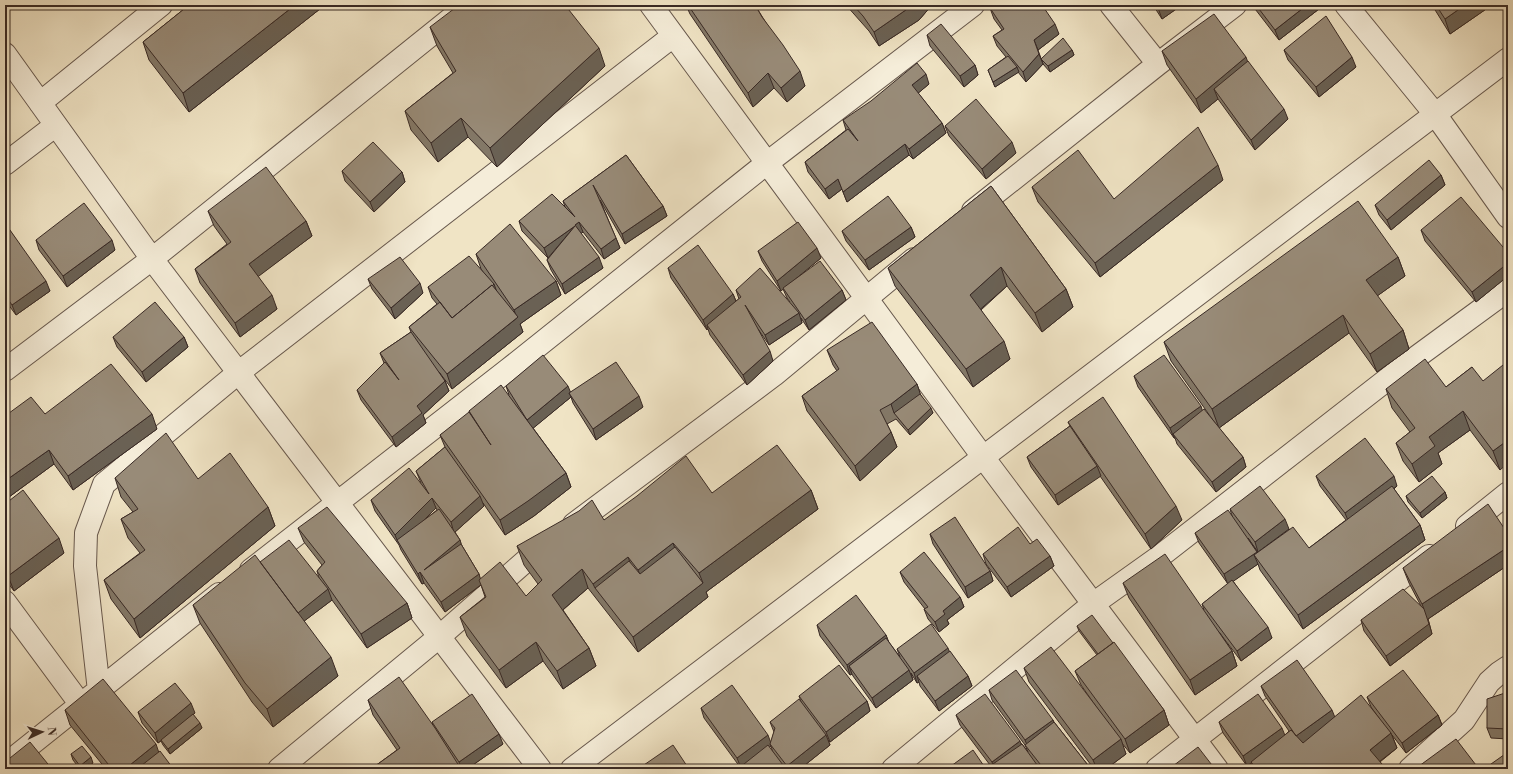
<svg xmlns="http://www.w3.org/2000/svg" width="1513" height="774" font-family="'Libre Bodoni',serif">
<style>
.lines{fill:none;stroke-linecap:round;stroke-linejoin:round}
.minor-casing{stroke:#67584d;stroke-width:24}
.tertiary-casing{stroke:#67584d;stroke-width:24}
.minor{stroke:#f5edd9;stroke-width:22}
.tertiary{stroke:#f5edd9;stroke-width:22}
.wall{fill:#837867;stroke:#392a25;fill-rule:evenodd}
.shaded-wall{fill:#6a6154;stroke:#392a25}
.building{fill:#988b78;stroke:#392a25}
</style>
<rect width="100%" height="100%" fill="#f0e4c5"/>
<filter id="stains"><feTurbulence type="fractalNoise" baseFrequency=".005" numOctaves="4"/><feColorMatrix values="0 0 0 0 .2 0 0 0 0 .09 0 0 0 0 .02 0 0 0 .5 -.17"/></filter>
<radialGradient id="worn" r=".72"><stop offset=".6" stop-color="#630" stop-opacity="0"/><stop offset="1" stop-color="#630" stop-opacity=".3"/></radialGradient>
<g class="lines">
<g class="minor-casing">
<path id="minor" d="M651,5L983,457L1217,769
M1111,5L1158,64
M1346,5L1435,114L1508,217
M5,54L152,259L468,5
M40,103L161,5
M5,164L56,125
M973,211L1158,64L1235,5
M5,370L152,259L540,769
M574,524L774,375L914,259
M1467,526L1508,493
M251,570L509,369L767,163L973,5
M5,602L81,705
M99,691L85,566L86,533L104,484L238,373L673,36
M5,765L219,594
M279,769L439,637L529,558L548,544
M893,769L1093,604L1159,557L1407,364L1508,290
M1157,769L1429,556
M1410,769L1464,720L1489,682L1499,673L1508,667"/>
</g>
<g class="tertiary-casing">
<path id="tertiary" d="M572,769L1508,59"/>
</g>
<use href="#minor" class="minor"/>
<use href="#tertiary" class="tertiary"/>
</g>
<path class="wall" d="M189,5H325L189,112L149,60L143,42Z
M686,5H755L805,86L787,102L774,88L753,107L690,14Z
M846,5H932L919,20L879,46L869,31Z
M1153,5H1182L1162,19Z
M1252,5H1317L1319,9L1279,40Z
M1432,5H1492L1450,34Z
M990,8L1059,34L1038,50L1043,64L1026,82L1018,72L995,87L988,70L1006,57L997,46L993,36L1002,30L994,19Z
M430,27L605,66L497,167L468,137L438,162L411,130L405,111L453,73L437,46Z
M927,35L975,65L978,75L964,87L930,46Z
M1072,50L1074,55L1050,72L1043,64L1041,59Z
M1284,50L1356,67L1319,97L1288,60Z
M1162,51L1288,119L1255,150L1218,99L1201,113L1167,65Z
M929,84L918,93L942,123L946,133L913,159L909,155L847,202L842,189L829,199L808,172L805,162L846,130L843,120Z
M945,126L1016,153L986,179L949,136Z
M626,155L663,206L667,216L625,244L600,200L620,248L604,259L583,232L581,234L603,268L565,294L551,270L547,260L548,258L522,231L519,221L565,207L563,201Z
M342,171L402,172L405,182L374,212L345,181Z
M1441,175L1445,185L1391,230L1379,215L1375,205Z
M1223,180L1100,277L1038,202L1032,187L1114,199Z
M991,186L1066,289L1073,307L1042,332L1007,286L981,310L1010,359L973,387L895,286L888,268Z
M208,211L306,221L312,236L258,276L277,309L240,337L200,283L195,269L227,244L214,226Z
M5,223L50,291L16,315L5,300Z
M911,227L915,237L869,270L846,241L842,231Z
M1421,230L1508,253V276L1476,302L1425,241Z
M36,240L115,250L67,287L39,250Z
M758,251L821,258L800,275L842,290L846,300L809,330L801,318L802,323L769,345L758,329L773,361L747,385L710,335L708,329L707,330L671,278L668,268L733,294L736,301L739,299L736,290L790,302L787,298L783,289L781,291L762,261Z
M476,254L556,281L561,295L520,324L523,332L452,389L439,372L445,381L449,391L423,415L426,423L396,447L361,400L357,390L384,363L380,353L411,332L409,327L437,304L432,298L428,287L483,272L481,269Z
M1398,257L1405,276L1377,296L1403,330L1409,349L1377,372L1349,333L1219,428L1243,457L1246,467L1216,492L1177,444L1175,438H1174L1138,387L1134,376L1202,410L1215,423L1171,361L1164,342Z
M368,279L423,293L395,319L372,289Z
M113,337H184L188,347L146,382L117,347Z
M827,350L917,384L920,394L933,413L910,435L896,419L887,424L891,432L897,447L860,481L807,411L802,396L837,371L833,365Z
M1472,367L1500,470L1470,430L1438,453L1442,464L1419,482L1403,461L1396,443L1410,432L1392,408L1386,389L1446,387Z
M506,386L570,392L643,407L596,440L573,403L571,397L533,428L566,473L571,487L534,516L505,535L483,503L484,506L455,532L460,540L461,544L479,574L480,579L526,596L538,584L524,565L517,546L604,520L712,493L811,490L818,509L706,592L708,597L638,652L588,588L563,610L589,648L596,666L563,689L543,661L506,688L467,636L460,617L485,597L481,585L445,612L424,583L422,584L401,550L399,545L375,511L371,500L421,483L416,471L445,447L440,435L471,415L469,411L509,395ZM436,508L437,510L423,521Z
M45,414L157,429L73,490L54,464L9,497L5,492V416Z
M1068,422L1182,520L1151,549L1100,476L1058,505L1031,467L1027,457L1070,426Z
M1316,476L1397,486L1394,489L1420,525L1425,540L1303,629L1260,570L1258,564L1233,581L1272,638L1241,661L1219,632L1232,651L1237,666L1195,695L1129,598L1123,583L1204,610L1202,604L1228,584L1199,543L1195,533L1232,516L1230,509L1289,529L1258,552L1248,538L1258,553L1309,548L1346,520L1320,486Z
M115,478L198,479L268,507L275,526L140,638L111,599L104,580L140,553L128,538L121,519L133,512L121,497Z
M1445,492L1447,498L1422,518L1408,502L1406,496Z
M5,504L64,553L14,591L5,579Z
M298,528L407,603L412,618L367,648L332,600L304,621L338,676L273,727L252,702L200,623L193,605L260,562L319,578L317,571L322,565L304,542Z
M930,534L990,571L993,581L968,598L933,544Z
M1508,534V565L1428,619L1432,634L1390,666L1364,631L1361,620L1421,606L1409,583L1403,568Z
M1030,544L1050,556L1054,566L1011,597L986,564L983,554Z
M900,572L960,597L964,607L947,620L949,624L939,632L928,619L924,609H925L904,582Z
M817,625L886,635L888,641L900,657L897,649L949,651L968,676L972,686L939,711L920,686L919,682L917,683L911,673L913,680L876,708L853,676L852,674L850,675L820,636Z
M1077,626L1113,643L1164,710L1169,725L1130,753L1121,742L1126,754L1106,769H1094L1029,682L1024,668L1102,715L1081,685L1075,671L1097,655L1079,631Z
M1261,686L1335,717L1379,718L1371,707L1367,697L1438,715L1442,725L1406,753L1392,735L1397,748L1380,762L1382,764L1384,769H1254L1252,763L1247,766L1223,733L1219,722L1285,735L1289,731L1265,696Z
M989,690L1053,720L1054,722L1091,769H993L960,725L956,715L1022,744L1028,752L1025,745L992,700Z
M1508,692V739L1491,738L1487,728Z
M799,696L867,701L870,711L830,742L828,740L830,745L800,769H740V767L704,718L701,708L771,742L774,732L770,722L801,702ZM771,746L773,753L769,748Z
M368,700L433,725L432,722L503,744L467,769H371L397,750L373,715Z
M65,710L158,752L173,769H106L70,725Z
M138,712L195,713L193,715L202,728L170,754L163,745L161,741L158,743L142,723Z
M71,754L93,763L90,765L93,769H80L73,760Z"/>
<path class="shaded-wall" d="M295,5H325L189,112L183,93Z
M795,5H801L796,9Z
M913,5H932L919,20L879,46L874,32Z
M1157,5H1182L1162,19Z
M1307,5H1317L1319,9L1279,40L1275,30Z
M1465,5H1492L1450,34L1445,19Z
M1055,24L1059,34L1038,50L1034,40Z
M599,48L605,66L497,167L490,148Z
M1072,50L1074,55L1050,72L1048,66Z
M1039,54L1043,64L1026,82L1023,72Z
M1246,57L1251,71L1214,89L1218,99L1201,113L1196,99Z
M1352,57L1356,67L1319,97L1316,87Z
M975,65L978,75L964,87L960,76Z
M1017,67L1019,72L995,87L993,82Z
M800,71L805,86L787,102L781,88Z
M768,73L774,88L753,107L748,93Z
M926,74L929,84L916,95L912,85Z
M1284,109L1288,119L1255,150L1251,140Z
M461,118L468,137L438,162L431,143Z
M942,123L946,133L913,159L909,149Z
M1012,142L1016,153L986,179L982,169Z
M905,144L909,155L847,202L843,192Z
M1218,165L1223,180L1100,277L1095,263Z
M402,172L405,182L374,212L370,202Z
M1441,175L1445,185L1391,230L1387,220Z
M838,179L842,189L829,199L825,189Z
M663,206L667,216L625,244L622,234Z
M306,221L312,236L255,279L249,264Z
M579,222L583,232L578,236L575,225Z
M575,226L548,258L544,248Z
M911,227L915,237L869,270L865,260Z
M616,238L620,248L604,259L601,249Z
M112,240L115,250L67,287L63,276Z
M817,248L821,258L781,291L777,281Z
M599,257L603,268L565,294L562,284Z
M1398,257L1405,276L1373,299L1366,280Z
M1508,263V276L1476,302L1472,292Z
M1001,267L1007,286L976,313L970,295Z
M46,281L50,291L16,315L12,305Z
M556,281L561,295L520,324L523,332L452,389L447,374L517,318L514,310Z
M420,283L423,293L395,319L391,308Z
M494,284L498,295L454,321Z
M1066,289L1073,307L1042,332L1035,313Z
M842,290L846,300L809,330L805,320Z
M733,294L737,304L707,325L708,329L707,330L703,320Z
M272,295L277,309L240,337L235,323Z
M799,313L802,323L769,345L765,335Z
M1343,315L1349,333L1219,428L1212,409Z
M1403,330L1409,349L1377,372L1370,354Z
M184,337L188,347L146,382L142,372Z
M1004,341L1010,359L973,387L966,369Z
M770,351L773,361L747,385L743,375Z
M445,381L449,391L423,415L426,423L396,447L392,437L417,406Z
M917,384L922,399L894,413L891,404Z
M568,386L572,396L569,393L571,397L531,430L527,420Z
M639,396L643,407L596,440L593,429Z
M1201,406L1204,416L1173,434L1175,438H1174L1170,428Z
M931,408L933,413L910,435L908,430Z
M1463,411L1470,430L1438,453L1442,464L1419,482L1412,464L1429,437Z
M152,414L157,429L73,490L68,476Z
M891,432L897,447L860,481L855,466Z
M1508,440V463L1500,470L1493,451Z
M49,450L54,464L9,497L5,487V481Z
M1243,457L1246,467L1216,492L1212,482Z
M1097,466L1101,476L1058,505L1055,495Z
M566,473L571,487L534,516L505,535L500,520Z
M1394,476L1397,486L1349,523L1345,513Z
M811,490L818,509L706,592L708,597L638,652L633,637L703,583L699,573Z
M1445,492L1447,498L1422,518L1420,513Z
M480,496L484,506L454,533L451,522Z
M432,498L436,508L400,544L397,540L395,535Z
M1176,506L1182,520L1151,549L1145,534Z
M268,507L275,526L140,638L134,619Z
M1285,519L1289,529L1258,552L1255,542Z
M1420,525L1425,540L1303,629L1298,615Z
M59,538L64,553L14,591L8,576Z
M460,540L463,550L424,570Z
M673,543L680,562L645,589L638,570Z
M1508,547V565L1428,619L1432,634L1390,666L1386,656L1424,609L1422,604Z
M1257,552L1261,562L1254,555L1258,564L1228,585L1224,574Z
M1050,556L1054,566L1011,597L1007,587Z
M628,557L635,575L595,588L593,584Z
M582,569L588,588L559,613L552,595Z
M990,571L993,581L968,598L965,587Z
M420,572L424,583L422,584L418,574Z
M479,574L482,584L445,612L441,602Z
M328,589L332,600L299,625L295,615Z
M960,597L964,607L947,620L949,624L939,632L935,622L943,611Z
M407,603L412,618L367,648L361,634Z
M1268,627L1272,638L1241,661L1237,651Z
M886,635L890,645L849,666L852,674L850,675L847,665Z
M536,642L543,661L506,688L499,670Z
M589,648L596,666L563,689L557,671Z
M948,648L952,658L917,676L919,682L917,683L914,673Z
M1232,651L1237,666L1195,695L1190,680Z
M331,657L338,676L273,727L267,709Z
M909,670L913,680L876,708L872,698Z
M968,676L972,686L939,711L935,701Z
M867,701L870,711L830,742L826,732Z
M191,703L195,713L158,743L155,733Z
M1164,710L1169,725L1130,753L1125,739Z
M1332,710L1336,720L1300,746L1296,736Z
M1438,715L1442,725L1406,753L1402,743Z
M1053,720L1056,730L1029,750L1025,740Z
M200,723L202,728L170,754L168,749Z
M1282,728L1286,738L1247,766L1243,756Z
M1391,733L1397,748L1375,765L1370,750Z
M499,734L503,744L467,769H462L459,762Z
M768,735L772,746L770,744L771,746L741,768L737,758Z
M826,735L830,745L800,769H788L787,766Z
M1121,739L1126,754L1106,769H1097L1093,760Z
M1020,741L1024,751L993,764L994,769L992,762Z
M156,744L161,759L149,769H125Z
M91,757L93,763L85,769H81L80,766Z
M1382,764L1384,769H1376Z"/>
<path class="building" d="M189,5H295L183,93L143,42Z
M459,5H565L599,48L490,148L461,118L431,143L405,111L456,71L430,27Z
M688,5H755L762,17L783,45L800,71L781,88L768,73L748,93Z
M853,5H913L874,32L863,16Z
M913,5H919L915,10Z
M995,5H1042L1055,24L1034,40L1039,54L1023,72L993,36L1004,29L990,8Z
M1256,5H1307L1275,30Z
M1436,5H1465L1445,19Z
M1214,14L1246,57L1196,99L1162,51Z
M1326,16L1352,57L1316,87L1284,50Z
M941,24L975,65L960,76L927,35Z
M1063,38L1072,50L1048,66L1041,59Z
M1008,56L1017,67L993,82L988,70Z
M1248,61L1284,109L1251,140L1214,89Z
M917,63L926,74L912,85L942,123L909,149L905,144L843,192L838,179L825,189L805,162L848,129L858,141L843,120L871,101Z
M976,99L1012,142L982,169L945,126Z
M1198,127L1218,165L1095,263L1032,187L1078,150L1114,199Z
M373,142L402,172L370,202L342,171Z
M626,155L663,206L622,234L593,185L616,238L601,249L579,222L575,225L599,257L562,284L547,260L575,226L544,248L519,221L552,194L575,217L563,201Z
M1429,160L1441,175L1387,220L1375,205Z
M266,167L306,221L249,264L272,295L235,323L195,269L231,242L208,211Z
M991,186L1066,289L1035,313L1001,267L970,295L1004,341L966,369L888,268Z
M888,196L911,227L865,260L842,231Z
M1461,197L1508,253V263L1472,292L1421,230Z
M1358,201L1398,257L1366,280L1403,330L1370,354L1343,315L1212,409L1164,342Z
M84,203L112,240L63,276L36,240Z
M798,222L817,248L777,281L758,251Z
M5,223L46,281L12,305L5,295Z
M510,224L556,281L514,310L476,254Z
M698,245L733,294L703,320L668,268Z
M469,256L494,284L492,286V285L452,318L428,287Z
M400,257L420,283L391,308L368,279Z
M820,261L842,290L805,320L783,288Z
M760,268L799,313L765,335L745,305L770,351L743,375L707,325L741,297L736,290Z
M492,285L518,317L447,374L409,327L440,302L452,318Z
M155,302L184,337L142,372L113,337Z
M872,322L917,384L891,404L880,410L891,432L855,466L802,396L839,369L827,350Z
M411,332L445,381L417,406L422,413L392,437L357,390L385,362L399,380L380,353Z
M543,355L568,386L527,420L506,386Z
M1164,355L1201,406L1170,428L1134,376Z
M1425,359L1446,387L1472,367L1483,381L1508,361V440L1493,451L1463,411L1429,437L1435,446L1412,464L1396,443L1415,428L1386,389Z
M616,362L639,396L593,429L569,393Z
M111,364L152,414L68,476L49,450L5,481V416L31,397L45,414Z
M501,385L566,473L528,501L500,520L440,435L469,412L491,445L469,411Z
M920,394L931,408L908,430L894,413Z
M1103,397L1176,506L1145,534L1068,422Z
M1204,409L1243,457L1212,482L1173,434Z
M1070,426L1097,466L1055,495L1027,457Z
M166,433L198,479L230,453L268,507L134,619L104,580L145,550L121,519L138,509L115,478Z
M1365,438L1394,476L1345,513L1316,476Z
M777,445L811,490L699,573L673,543L638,570L628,557L593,584L582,569L552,595L589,648L557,671L536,642L499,670L460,617L486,597L479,580L500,562L526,596L542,580L517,546L579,511L592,500L604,520L637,496L686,456L712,493Z
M445,447L480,496L451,522L432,498L395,535L371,500L409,468L429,494L416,471Z
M1432,476L1445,492L1420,513L1406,496Z
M1260,486L1285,519L1255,542L1230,509Z
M1392,486L1420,525L1298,615L1254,555L1293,527L1309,548Z
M23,490L59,538L8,576L5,572V504Z
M1488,504L1508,534V547L1422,604L1403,568Z
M327,507L407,603L361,634L317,571L325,562L298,528Z
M439,509L460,540L424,570L461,544L479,574L441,602L420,572L418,574L397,540Z
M1228,510L1257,552L1224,574L1195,533Z
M955,517L990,571L965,587L930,534Z
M1018,527L1030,544L1037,539L1050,556L1007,587L983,554Z
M289,540L328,589L298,613L260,562Z
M675,547L703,583L633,637L595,588L629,561L640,574Z
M924,552L960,597L943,611L945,614L935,622L924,609L928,607L900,572Z
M1165,554L1232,651L1190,680L1123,583Z
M255,555L331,657L267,709L245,683L193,605Z
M1232,580L1268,627L1237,651L1202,604Z
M1403,589L1424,609L1429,624L1386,656L1361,620Z
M856,595L886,635L847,665L817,625Z
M1092,615L1113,643L1098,654L1077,626Z
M931,624L948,648L914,673L897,649Z
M886,638L909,670L872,698L849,666Z
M1114,642L1164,710L1125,739L1075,671Z
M1051,647L1121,739L1093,760L1024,668Z
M950,651L968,676L935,701L917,676Z
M1297,660L1332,710L1296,736L1292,730L1261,686Z
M839,665L867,701L826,732L799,696Z
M1016,670L1053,720L1025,740L989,690Z
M1403,670L1438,715L1402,743L1367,697Z
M399,677L435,728L461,769H371L400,748L368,700Z
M103,679L156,744L125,769H112L65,710Z
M175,683L191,703L155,733L138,712Z
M732,685L768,735L737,758L701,708Z
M1508,692V729L1487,728V699Z
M472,694L499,734L459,762L432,722Z
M985,694L1020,741L992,762L956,715Z
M1258,694L1282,728L1243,756L1219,722Z
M1361,695L1391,733L1370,750L1382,764L1376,769H1257L1251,762L1291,730L1303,743Z
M799,699L826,735L787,766L770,744L775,728L770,722Z
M193,714L200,723L168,749L161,740Z
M1054,722L1091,769H1044L1025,745Z
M1456,739L1479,769H1415Z
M30,742L52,769H5V762Z
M1022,744L1040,769H996L993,764Z
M673,745L689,769H642L641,767Z
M768,745L786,769H741L739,768Z
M82,746L91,757L80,766L71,754Z
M1198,747L1215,769H1169Z
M973,750L986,769H947Z
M160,751L172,767L170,769H137Z
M1508,752V769H1484Z
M89,764L93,769H82Z
M100,765L103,769H96Z"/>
<rect width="1513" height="774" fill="none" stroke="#f0e4c5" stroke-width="20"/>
<rect x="6" y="6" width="1501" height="762" fill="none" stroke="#392a25" stroke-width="2"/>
<rect x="10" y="10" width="1493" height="754" fill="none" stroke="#392a25"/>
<g transform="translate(42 732) rotate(86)" stroke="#f5edd9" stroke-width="3" paint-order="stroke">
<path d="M0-3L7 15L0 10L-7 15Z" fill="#392a25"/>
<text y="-6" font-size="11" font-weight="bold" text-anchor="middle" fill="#392a25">N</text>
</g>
<rect width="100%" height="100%" filter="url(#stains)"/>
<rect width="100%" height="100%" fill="url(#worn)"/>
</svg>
